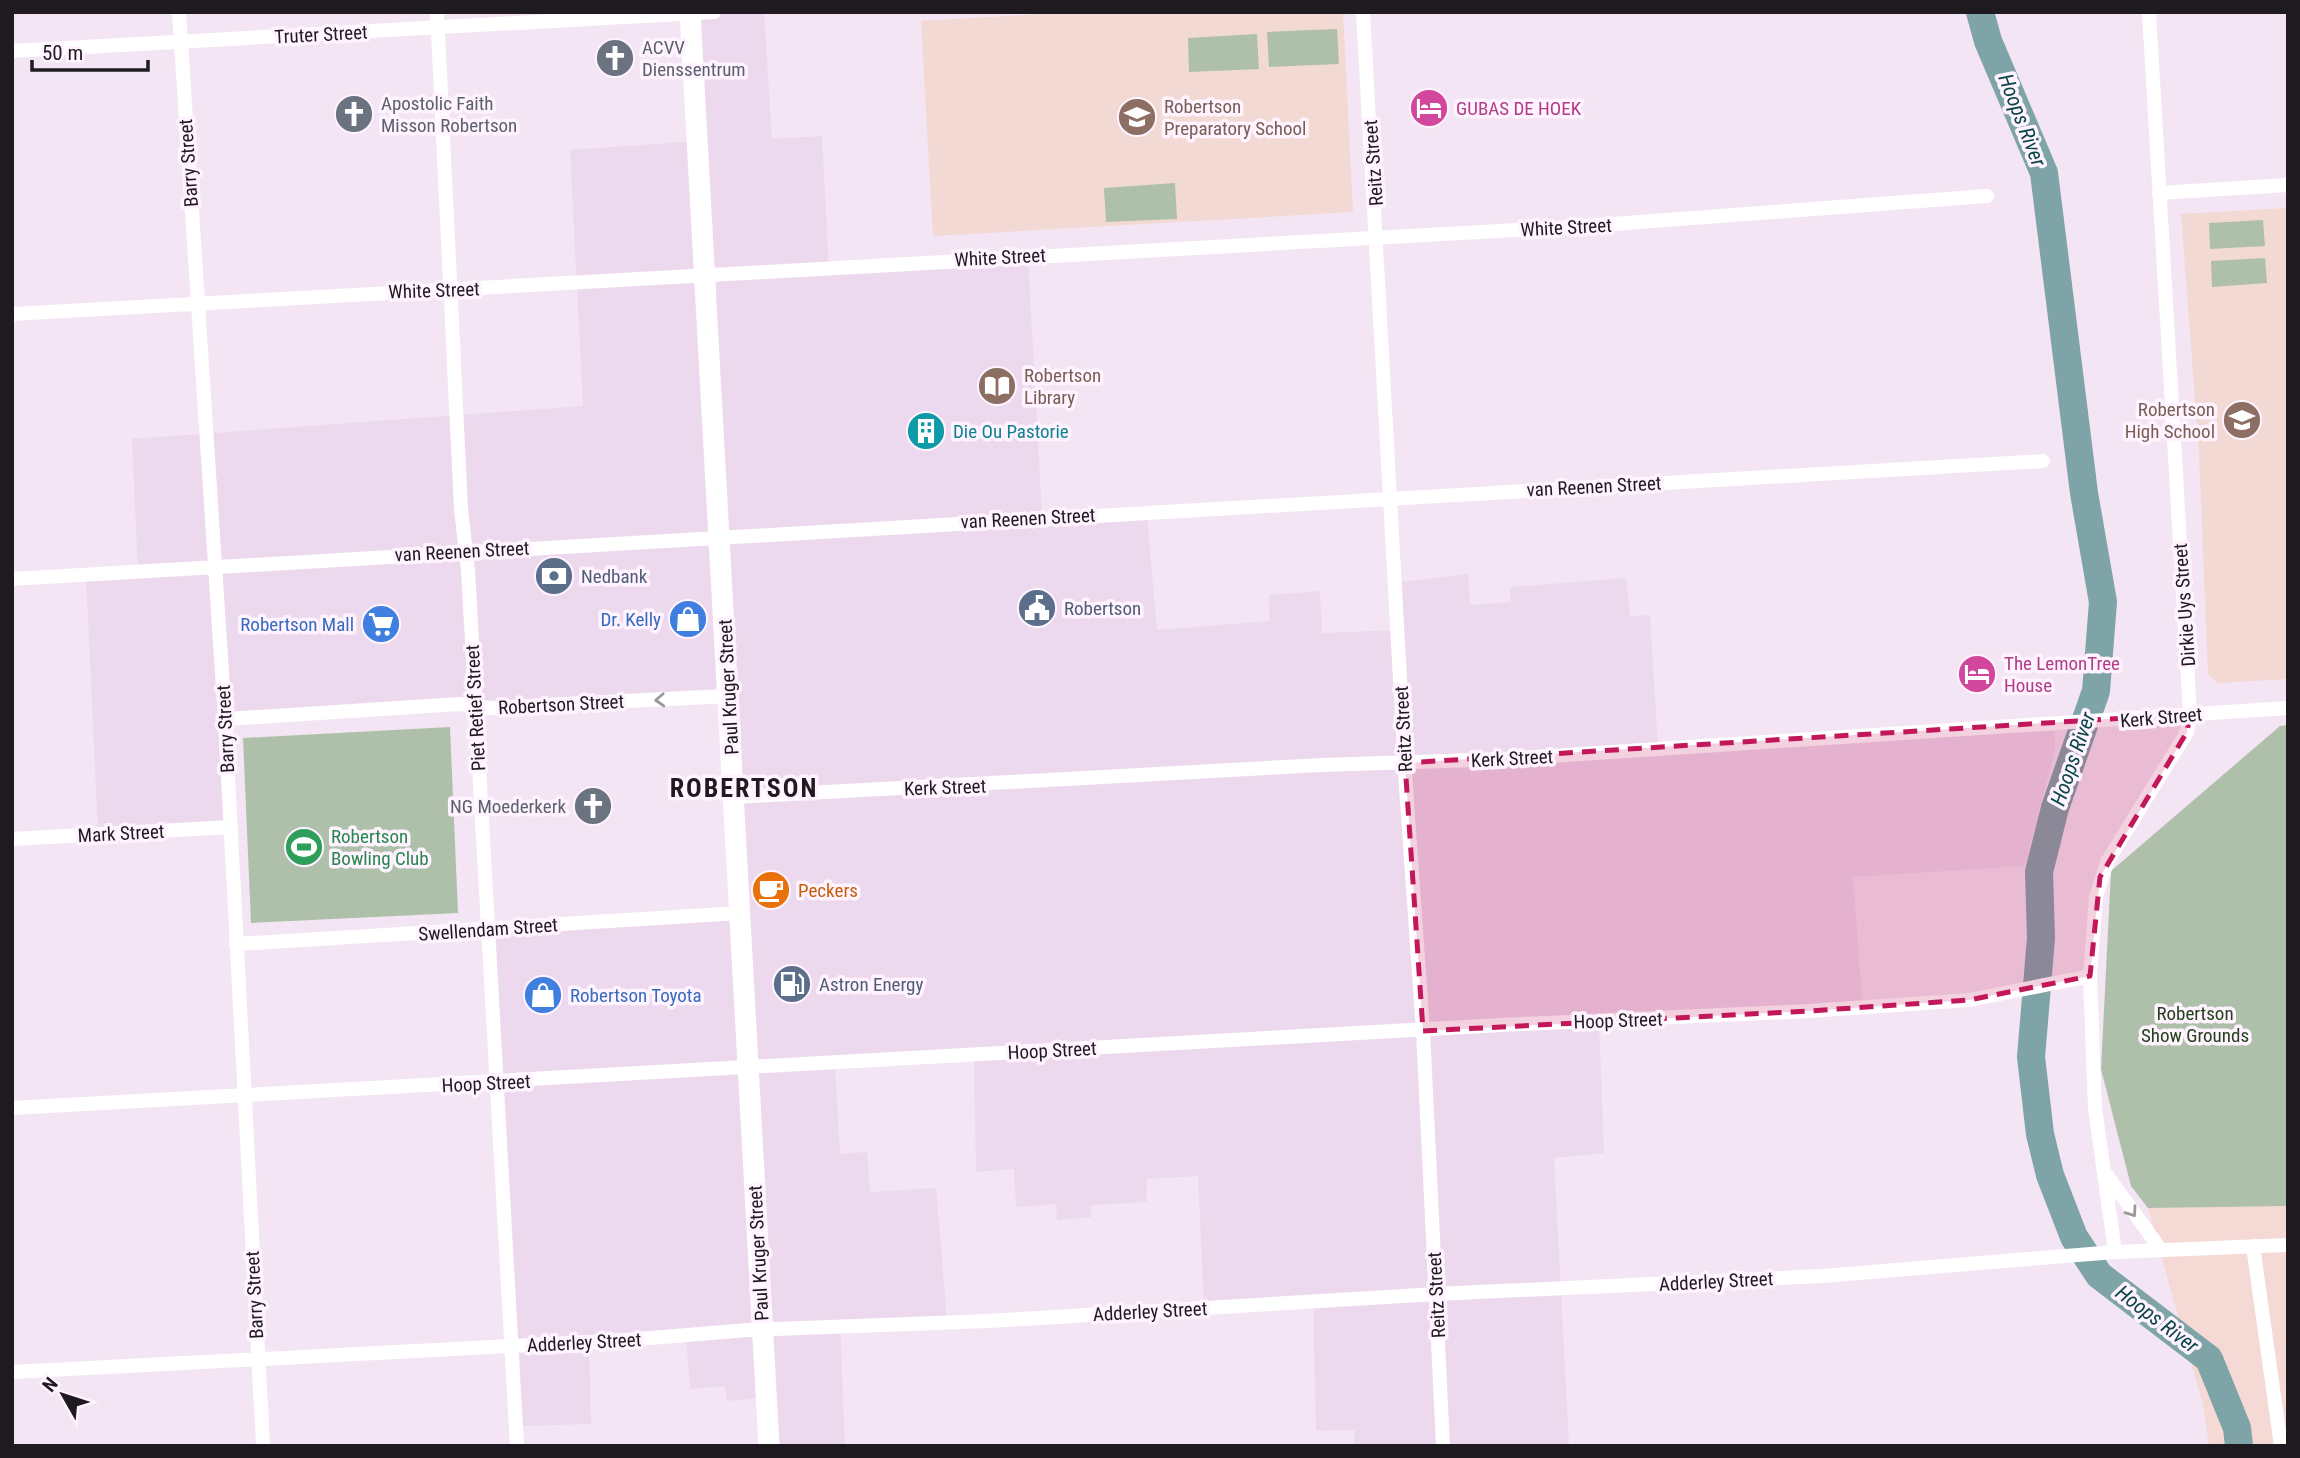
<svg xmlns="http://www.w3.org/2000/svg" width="2300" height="1458" font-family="'Roboto Condensed',sans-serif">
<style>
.built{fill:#edd9ed}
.industrial{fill:#f4d9d5}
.education{fill:#f3d9d3}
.green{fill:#afc0aa}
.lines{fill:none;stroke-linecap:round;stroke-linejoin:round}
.river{stroke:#7ea4a7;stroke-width:28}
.street{stroke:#fff;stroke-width:14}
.secondary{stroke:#fff;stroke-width:21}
.oneway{stroke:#9a989a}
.marked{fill:#c2185b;fill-opacity:0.2;stroke:#c2185b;stroke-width:5;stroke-dasharray:14 9;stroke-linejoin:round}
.labels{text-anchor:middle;stroke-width:7;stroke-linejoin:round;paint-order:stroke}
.street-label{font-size:19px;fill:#1f1a1f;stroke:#fff3ff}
.worship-label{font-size:19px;fill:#5b616d;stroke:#fff3ff;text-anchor:start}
.education-label{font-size:19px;fill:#785e54;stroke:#fff3ff;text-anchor:start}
.hotel-label{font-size:19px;fill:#b23c85;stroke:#fff3ff;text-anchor:start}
.culture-label{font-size:19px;fill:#0d838f;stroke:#fff3ff;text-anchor:start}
.service-label{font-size:19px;fill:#4e5e75;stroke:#fff3ff;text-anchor:start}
.shop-label{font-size:19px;fill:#366cbe;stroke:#fff3ff;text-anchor:end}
.leisure-label{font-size:19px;fill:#27864d;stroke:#fff3ff;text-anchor:start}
.food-label{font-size:19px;fill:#c56008;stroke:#fff3ff;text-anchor:start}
.park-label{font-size:19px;fill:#23411b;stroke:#fff3ff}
.water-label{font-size:21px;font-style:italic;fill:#09464a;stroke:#fff3ff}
.district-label{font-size:26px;font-weight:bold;letter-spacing:2px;fill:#1f1a1f;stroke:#fff3ff}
</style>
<rect width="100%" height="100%" fill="#f3e5f3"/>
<path class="built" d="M559,12H764L772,139L822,136L829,271L1028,259L1042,514L1147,516L1157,630L1270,621L1269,595L1320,591L1322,633L1402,630L1400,582L1468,574L1470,605L1511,602L1510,587L1626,578L1630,616L1650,615L1658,747L2054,719L2055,749L2025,866L1853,877L1863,1010L1599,1023L1604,1153L1554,1158L1569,1446H1355L1354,1430L1316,1431L1313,1300L1204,1305L1198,1176L1147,1179L1146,1202L1091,1205V1217L1057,1220L1056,1204L1016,1207L1014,1169L976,1172L974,1057L835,1066L840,1154L867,1152L870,1192L936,1188L947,1320L840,1325L845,1446H773L770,1397L727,1401L725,1386L690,1389L686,1336L589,1341L591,1424L519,1426L495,925L738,911L727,688L227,716L231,825L98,832L86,575L138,573L132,439L583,406L570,150L698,141L691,13L559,19Z"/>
<path class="industrial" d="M2288,1206V1446H2209L2204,1409L2148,1208Z"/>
<path class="education" d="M1073,12H1343L1353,212L933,236L921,21Z
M2288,208V679L2217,683L2208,674L2199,452L2181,214Z"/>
<path class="green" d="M1337,29L1339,64L1269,67L1267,32Z
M1257,34L1259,69L1189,72L1188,38Z
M1175,183L1177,219L1106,222L1104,188Z
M2263,220L2265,246L2210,249L2209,223Z
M2265,258L2267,283L2212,287L2211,261Z
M2288,725V1206L2148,1208L2131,1186L2101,1069L2111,871L2280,726Z
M450,727L458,913L251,923L243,738Z"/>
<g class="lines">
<path class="river" d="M1980,12L1988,41L2044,173L2084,493L2103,602L2096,691L2055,808L2039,872L2041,938L2031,1057L2040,1134L2050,1175L2074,1237L2099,1275L2209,1359L2237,1428L2239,1446"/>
<path class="street" d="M179,12L225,719L263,1446
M437,12L461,509L468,570L517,1446
M1363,12L1406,787L1423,1031L1443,1446
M12,51L714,12
M2159,193L2288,185
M12,314L1572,227L1987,196
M12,579C689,538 1366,499 2043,461
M225,719L460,704L490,708L729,696
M735,797L1322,765L1505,759L2288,708
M12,839L230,827
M236,944L740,913
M12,1108L1501,1025L1809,1011L1969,1000L2090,976
M2106,1174L2161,1250
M2253,1246L2281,1446
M2115,1252L2095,1108L2090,976L2096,897L2107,862L2187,732L2190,714L2149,12
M12,1372L626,1340L748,1330L989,1321L1436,1294L1822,1276L2115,1252L2288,1245"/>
<path class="secondary" d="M690,12L769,1446"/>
</g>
<defs><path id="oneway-chevron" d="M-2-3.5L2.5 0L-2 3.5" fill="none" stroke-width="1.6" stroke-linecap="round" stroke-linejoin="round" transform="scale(1.75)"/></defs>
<g class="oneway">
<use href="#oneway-chevron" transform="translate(660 700) rotate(177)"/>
<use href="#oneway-chevron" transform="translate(2132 1212) rotate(55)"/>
</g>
<path class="marked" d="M2190,714L2187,732L2100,877L2090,976L1969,1000L1809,1011L1423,1031L1405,763Z"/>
<defs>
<g id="church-disc" transform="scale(2.0125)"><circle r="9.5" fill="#6b7280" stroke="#fff3ff"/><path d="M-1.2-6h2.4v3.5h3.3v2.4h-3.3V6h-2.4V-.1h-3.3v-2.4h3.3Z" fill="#fff"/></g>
<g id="hotel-disc" transform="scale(2.0125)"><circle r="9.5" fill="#d1479c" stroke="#fff3ff"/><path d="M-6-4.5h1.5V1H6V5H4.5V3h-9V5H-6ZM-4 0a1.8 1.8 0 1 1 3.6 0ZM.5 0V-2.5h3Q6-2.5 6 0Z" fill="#fff"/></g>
<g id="school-disc" transform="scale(2.0125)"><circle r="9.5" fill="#8d6e63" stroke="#fff3ff"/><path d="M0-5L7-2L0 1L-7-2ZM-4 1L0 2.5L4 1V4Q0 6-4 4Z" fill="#fff"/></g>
<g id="library-disc" transform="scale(2.0125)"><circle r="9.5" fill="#8d6e63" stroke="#fff3ff"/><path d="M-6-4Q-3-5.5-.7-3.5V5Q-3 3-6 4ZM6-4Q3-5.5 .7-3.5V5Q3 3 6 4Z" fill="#fff"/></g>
<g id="building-disc" transform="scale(2.0125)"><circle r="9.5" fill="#0f9aa8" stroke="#fff3ff"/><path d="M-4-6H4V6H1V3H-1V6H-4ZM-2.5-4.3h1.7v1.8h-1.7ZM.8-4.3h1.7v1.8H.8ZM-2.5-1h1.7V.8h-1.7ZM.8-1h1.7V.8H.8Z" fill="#fff"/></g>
<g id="bank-disc" transform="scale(2.0125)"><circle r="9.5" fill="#5c6f8a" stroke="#fff3ff"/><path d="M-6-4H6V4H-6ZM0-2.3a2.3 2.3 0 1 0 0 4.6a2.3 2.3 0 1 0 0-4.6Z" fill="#fff"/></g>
<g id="civic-disc" transform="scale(2.0125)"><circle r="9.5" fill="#5c6f8a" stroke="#fff3ff"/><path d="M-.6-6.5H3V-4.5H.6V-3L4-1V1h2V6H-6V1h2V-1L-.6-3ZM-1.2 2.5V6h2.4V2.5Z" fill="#fff"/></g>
<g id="shop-disc" transform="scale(2.0125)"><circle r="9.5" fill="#3f7fe0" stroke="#fff3ff"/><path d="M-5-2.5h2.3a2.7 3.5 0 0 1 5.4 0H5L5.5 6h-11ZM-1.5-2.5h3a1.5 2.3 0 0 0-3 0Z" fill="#fff"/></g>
<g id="supermarket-disc" transform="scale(2.0125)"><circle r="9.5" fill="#3f7fe0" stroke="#fff3ff"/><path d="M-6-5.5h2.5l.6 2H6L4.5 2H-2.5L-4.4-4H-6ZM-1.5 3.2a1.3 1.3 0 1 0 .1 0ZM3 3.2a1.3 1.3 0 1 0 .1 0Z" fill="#fff"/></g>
<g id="stadium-disc" transform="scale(2.0125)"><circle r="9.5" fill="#2e9e5b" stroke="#fff3ff"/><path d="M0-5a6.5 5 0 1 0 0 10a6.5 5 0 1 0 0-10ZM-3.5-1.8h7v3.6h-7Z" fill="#fff"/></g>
<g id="cafe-disc" transform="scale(2.0125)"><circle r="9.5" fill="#e8710a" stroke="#fff3ff"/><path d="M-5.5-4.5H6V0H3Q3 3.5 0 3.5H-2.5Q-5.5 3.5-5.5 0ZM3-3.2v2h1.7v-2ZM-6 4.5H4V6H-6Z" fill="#fff"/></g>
<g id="fuel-disc" transform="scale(2.0125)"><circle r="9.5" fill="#5c6f8a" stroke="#fff3ff"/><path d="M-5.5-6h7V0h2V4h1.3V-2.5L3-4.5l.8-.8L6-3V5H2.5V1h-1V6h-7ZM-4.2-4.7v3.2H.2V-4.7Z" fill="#fff"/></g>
</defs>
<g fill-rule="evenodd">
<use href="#church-disc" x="615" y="58"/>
<use href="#hotel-disc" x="1429" y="108"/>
<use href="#church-disc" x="354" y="114"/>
<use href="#school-disc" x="1137" y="117"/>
<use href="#library-disc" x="997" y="386"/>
<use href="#school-disc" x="2242" y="420"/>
<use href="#building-disc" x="926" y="431"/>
<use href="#bank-disc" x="554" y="576"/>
<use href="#civic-disc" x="1037" y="608"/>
<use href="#shop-disc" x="688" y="619"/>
<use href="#supermarket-disc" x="381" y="624"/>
<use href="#hotel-disc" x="1977" y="674"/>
<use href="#church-disc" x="593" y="806"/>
<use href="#stadium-disc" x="304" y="847"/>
<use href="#cafe-disc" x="771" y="890"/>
<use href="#fuel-disc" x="792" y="984"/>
<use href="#shop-disc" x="543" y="995"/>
</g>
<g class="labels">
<g class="street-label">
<text transform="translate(321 34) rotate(-3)" y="7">Truter Street</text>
<text transform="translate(188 163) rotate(-94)" y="7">Barry Street</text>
<text transform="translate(1373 163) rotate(-94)" y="7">Reitz Street</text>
<text transform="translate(1566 227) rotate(-3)" y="7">White Street</text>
<text transform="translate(1000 257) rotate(-3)" y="7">White Street</text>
<text transform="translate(434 290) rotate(-2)" y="7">White Street</text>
<text transform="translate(1594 486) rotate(-3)" y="7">van Reenen Street</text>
<text transform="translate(1028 518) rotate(-3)" y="7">van Reenen Street</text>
<text transform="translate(462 551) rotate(-3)" y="7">van Reenen Street</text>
<text transform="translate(2184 605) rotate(-94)" y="7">Dirkie Uys Street</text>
<text transform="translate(728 687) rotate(-93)" y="7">Paul Kruger Street</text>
<text transform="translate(561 704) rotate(-3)" y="7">Robertson Street</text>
<text transform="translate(475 708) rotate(-93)" y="7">Piet Retief Street</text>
<text transform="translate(2161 717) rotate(-5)" y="7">Kerk Street</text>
<text transform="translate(225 729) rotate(-93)" y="7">Barry Street</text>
<text transform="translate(1403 729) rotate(-93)" y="7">Reitz Street</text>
<text transform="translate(1512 758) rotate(-3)" y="7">Kerk Street</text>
<text transform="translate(945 787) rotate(-2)" y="7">Kerk Street</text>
<text transform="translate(121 833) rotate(-3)" y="7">Mark Street</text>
<text transform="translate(488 929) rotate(-4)" y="7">Swellendam Street</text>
<text transform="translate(1618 1020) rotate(-2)" y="7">Hoop Street</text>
<text transform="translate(1052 1050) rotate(-3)" y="7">Hoop Street</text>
<text transform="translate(486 1083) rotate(-3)" y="7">Hoop Street</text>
<text transform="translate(758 1253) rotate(-93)" y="7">Paul Kruger Street</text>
<text transform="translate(1716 1281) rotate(-3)" y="7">Adderley Street</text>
<text transform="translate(254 1295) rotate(-93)" y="7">Barry Street</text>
<text transform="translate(1436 1295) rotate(-93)" y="7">Reitz Street</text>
<text transform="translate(1150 1311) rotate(-3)" y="7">Adderley Street</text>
<text transform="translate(584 1342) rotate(-3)" y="7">Adderley Street</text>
</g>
<g class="worship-label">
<text x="642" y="54">ACVV<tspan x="642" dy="22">Dienssentrum</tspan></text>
<text x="381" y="110">Apostolic Faith<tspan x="381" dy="22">Misson Robertson</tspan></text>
<text x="566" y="813" text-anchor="end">NG Moederkerk</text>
</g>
<g class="education-label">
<text x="1164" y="113">Robertson<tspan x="1164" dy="22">Preparatory School</tspan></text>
<text x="1024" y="382">Robertson<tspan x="1024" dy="22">Library</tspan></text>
<text x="2215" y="416" text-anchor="end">Robertson<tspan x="2215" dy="22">High School</tspan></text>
</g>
<g class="hotel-label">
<text x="1456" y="115">GUBAS DE HOEK</text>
<text x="2004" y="670">The LemonTree<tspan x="2004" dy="22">House</tspan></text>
</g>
<g class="culture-label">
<text x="953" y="438">Die Ou Pastorie</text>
</g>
<g class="service-label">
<text x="581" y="583">Nedbank</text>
<text x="1064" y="615">Robertson</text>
<text x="819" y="991">Astron Energy</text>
</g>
<g class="shop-label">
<text x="661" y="626">Dr. Kelly</text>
<text x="354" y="631">Robertson Mall</text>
<text x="570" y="1002" text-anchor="start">Robertson Toyota</text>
</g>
<g class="leisure-label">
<text x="331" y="843">Robertson<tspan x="331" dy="22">Bowling Club</tspan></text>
</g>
<g class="food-label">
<text x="798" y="897">Peckers</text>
</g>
<g class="park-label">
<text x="2195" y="1020">Robertson<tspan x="2195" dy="22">Show Grounds</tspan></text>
</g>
<g class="water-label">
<text transform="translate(2022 120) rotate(69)" y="7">Hoops River</text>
<text transform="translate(2073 759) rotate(-71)" y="7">Hoops River</text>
<text transform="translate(2157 1319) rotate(37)" y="7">Hoops River</text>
</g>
<g class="district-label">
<text x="744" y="797">ROBERTSON</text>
</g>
</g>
<rect width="2300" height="1458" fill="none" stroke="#1f1a1f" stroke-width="28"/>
<g transform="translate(63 1395) rotate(309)" stroke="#fff3ff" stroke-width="5" paint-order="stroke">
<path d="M0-5L12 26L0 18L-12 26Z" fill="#1f1a1f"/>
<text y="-10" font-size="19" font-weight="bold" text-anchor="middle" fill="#1f1a1f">N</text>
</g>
<path d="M32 60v10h116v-10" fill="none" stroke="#1f1a1f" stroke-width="3.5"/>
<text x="42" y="60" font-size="21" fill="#1f1a1f" stroke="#fff3ff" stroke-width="5" paint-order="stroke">50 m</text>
</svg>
